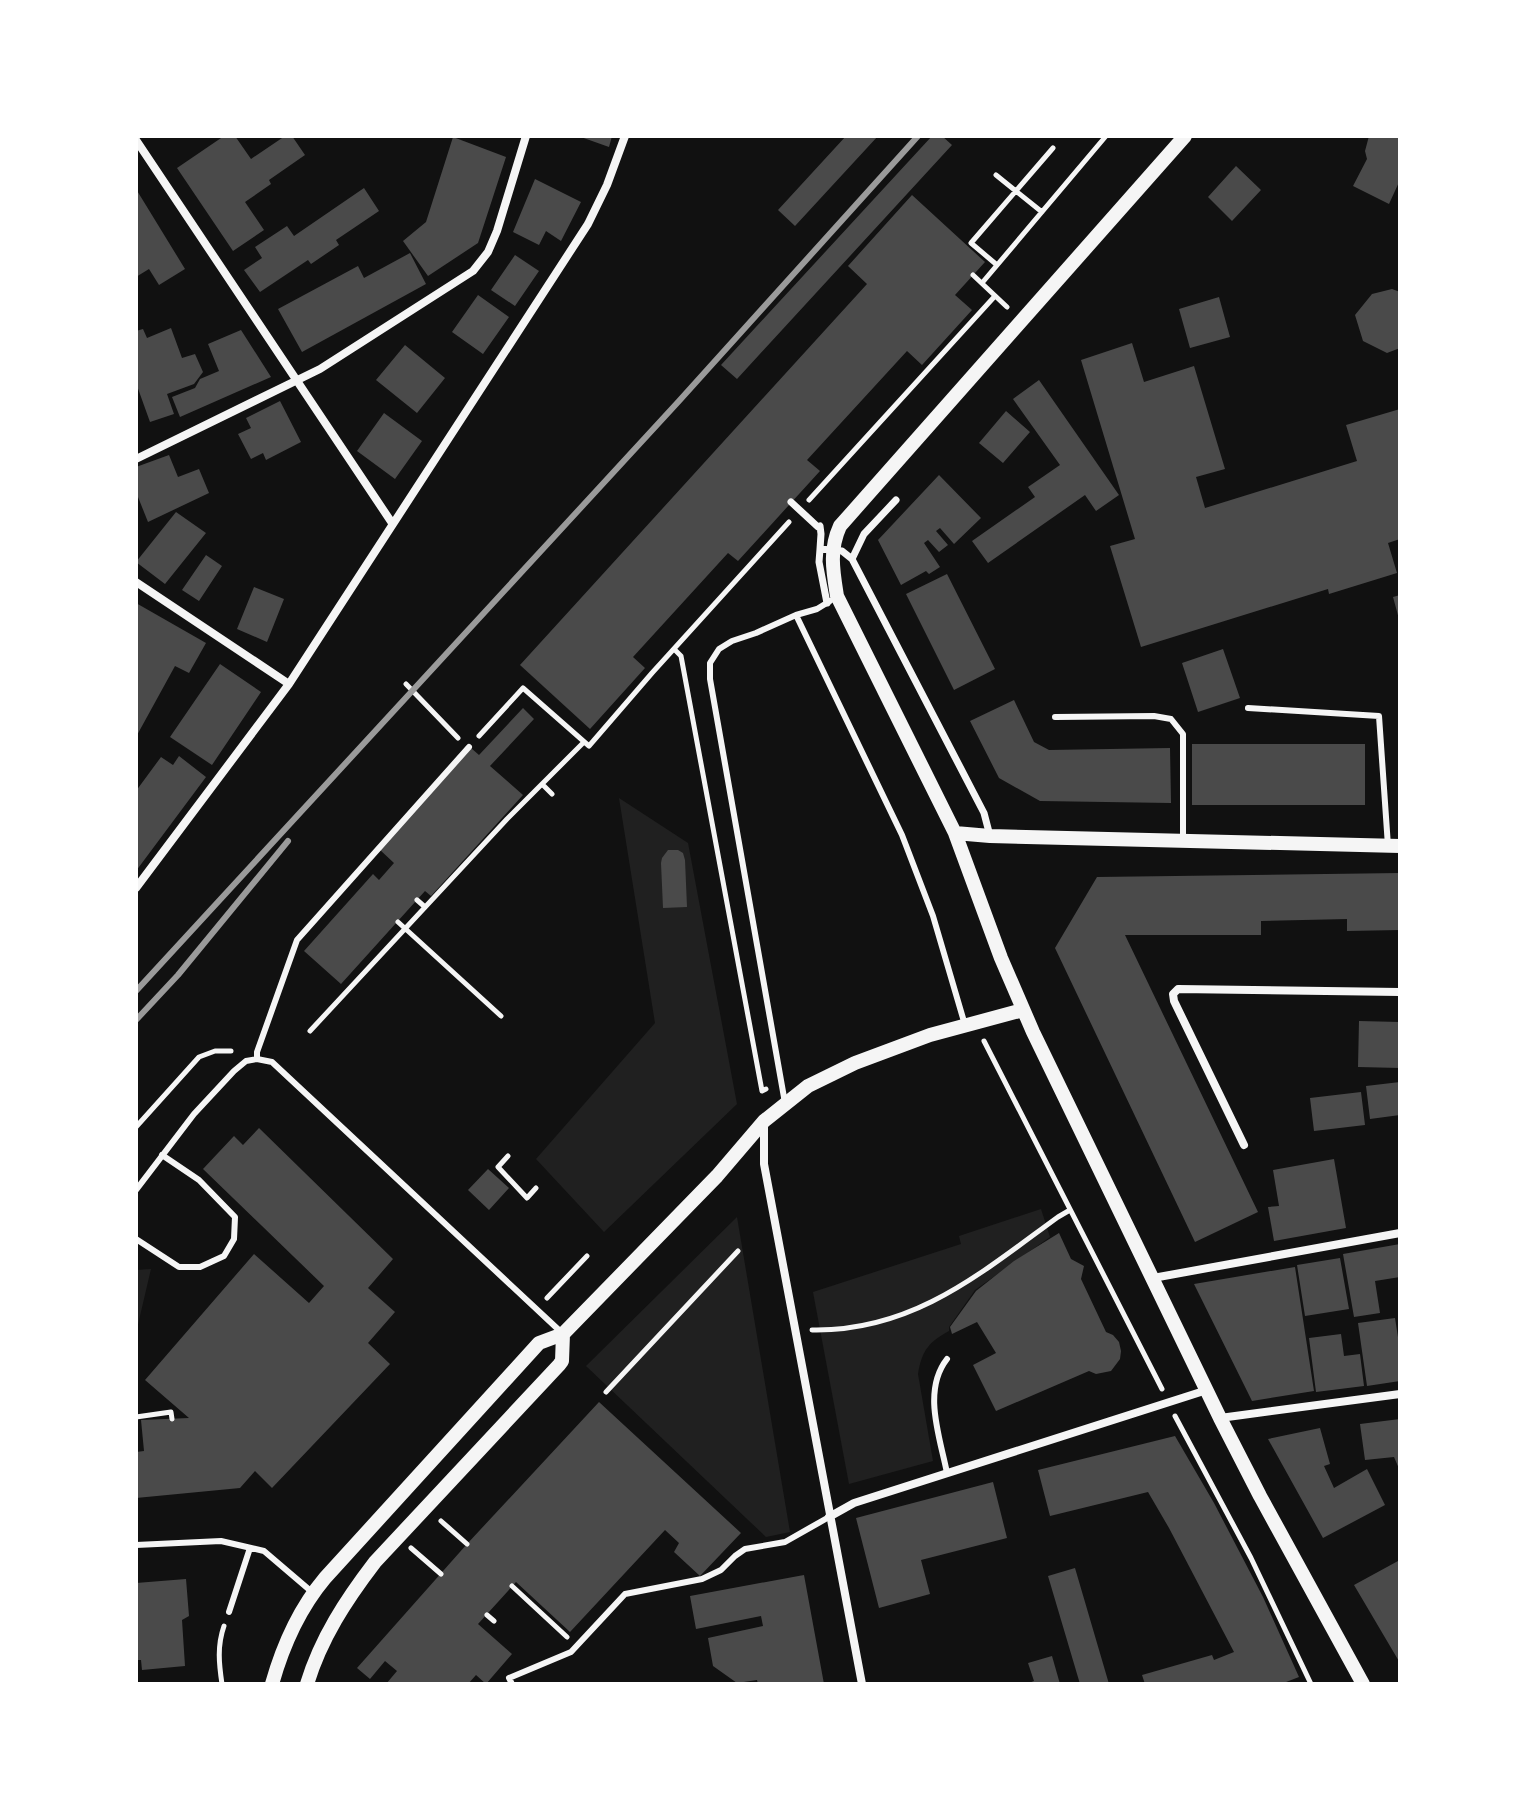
<svg xmlns="http://www.w3.org/2000/svg" width="1536" height="1820" font-family="Cabin,sans-serif">
<style>
.green{fill:#202020}
.building{fill:#4a4a4a}
.lines{fill:none;stroke-linecap:round;stroke-linejoin:round}
.path{stroke:#f5f5f5;stroke-width:5}
.service{stroke:#f5f5f5;stroke-width:6}
.pedestrian{stroke:#f5f5f5;stroke-width:7}
.minor{stroke:#f5f5f5;stroke-width:8}
.tertiary{stroke:#f5f5f5;stroke-width:14}
.rail{stroke:#9a9a9a;stroke-width:6}
</style>
<rect width="100%" height="100%" fill="#111"/>
<path class="green" d="M619,798L688,843L737,1104L604,1232L536,1159L655,1023Z
M1041,1209L1050,1237L975,1290L949,1327V1331C929,1342 922,1350 918,1374L933,1461L849,1484L813,1292L961,1244L959,1236Z
M737,1217L790,1532L766,1537L586,1366Z
M151,1269L136,1333V1270Z"/>
<path class="building" d="M224,136H235L251,159L285,136H292L305,155L269,180L271,184L245,202L264,230L233,251L177,168Z
M578,136H612L609,147Z
M846,136H878L795,226L778,210Z
M932,136H942L952,145L737,379L721,365Z
M1369,136H1400V180L1389,204L1353,186L1367,159L1365,151Z
M453,137L506,157L478,243L428,276L403,241L426,222Z
M1236,166L1261,190L1232,221L1208,197Z
M535,179L581,202L561,241L546,231L539,245L513,232Z
M364,188L379,211L336,240L339,245L311,264L308,260L260,292L244,270L262,258L255,247L287,226L294,236Z
M136,189L185,269L159,285L149,269L136,277Z
M912,195L985,262L955,295L972,310L922,365L907,351L807,460L820,471L738,561L728,553L633,657L645,668L590,729L520,665L867,284L848,266Z
M410,253L426,284L302,352L278,309L358,266L364,278Z
M515,255L539,271L515,306L491,290Z
M1392,289L1400,292V348L1387,353L1363,341L1355,315L1372,294Z
M478,295L509,317L483,354L452,332Z
M1219,297L1230,337L1190,348L1179,309Z
M171,328L182,358L195,354L203,372L194,384L167,394L174,414L150,422L136,383V331L143,329L147,338Z
M241,330L271,377L180,417L172,397L195,388L200,379L219,371L208,344Z
M1132,343L1144,382L1194,366L1225,469L1196,477L1205,508L1357,461L1346,425L1400,409V539L1388,543L1397,573L1329,594L1328,589L1141,647L1110,546L1135,539L1081,360Z
M405,345L445,378L417,413L376,380Z
M1039,380L1119,495L1096,511L1085,495L988,563L972,541L1035,497L1028,487L1060,465L1013,399Z
M280,401L301,442L266,460L263,453L251,459L238,434L251,428L246,418Z
M1006,411L1030,432L1003,463L979,443Z
M384,413L422,441L395,479L357,451Z
M169,455L178,477L199,469L209,493L148,522L136,492V467Z
M939,475L981,518L954,544L940,528L936,531L948,545L939,552L928,540L924,543L940,567L929,574L926,571L901,585L878,540Z
M176,512L206,533L165,584L136,562Z
M206,555L222,566L199,601L182,590Z
M947,574L995,669L954,690L906,594Z
M254,587L284,599L267,642L237,629Z
M1400,595V619H1399L1393,597Z
M136,603L206,643L189,673L175,666L136,737Z
M1223,649L1240,698L1198,712L1182,663Z
M220,664L261,692L212,765L170,737Z
M1014,700L1034,742L1049,750L1170,748L1171,803L1040,801L999,778L970,721Z
M523,708L534,719L490,766L523,795L431,896L425,891L341,984L304,951L373,874L379,880L394,863L379,849L471,748L479,755Z
M1192,744H1365V805H1192Z
M179,756L206,777L136,871V791L161,757L173,765Z
M668,850H678L683,853L685,860L687,907L663,908L661,863L662,858Z
M1400,873V930L1347,931V919L1261,921V935H1125L1258,1212L1195,1242L1055,948L1097,877Z
M1359,1021L1400,1022V1068L1358,1067Z
M1400,1082V1115L1370,1119L1366,1086Z
M1361,1092L1365,1125L1314,1131L1310,1098Z
M259,1128L393,1259L368,1288L395,1312L368,1343L390,1364L272,1488L255,1471L240,1488L136,1498V1452L144,1451L141,1420L189,1418L145,1380L254,1254L309,1303L324,1286L203,1169L234,1136L243,1145Z
M1334,1159L1346,1228L1274,1241L1268,1207L1279,1206L1273,1170Z
M488,1169L509,1188L489,1210L468,1190Z
M1059,1233L1071,1259L1084,1266L1081,1279L1106,1332L1113,1335L1119,1342L1121,1351L1120,1359L1111,1371L1096,1374L1089,1371L996,1411L973,1365L996,1353L977,1322L952,1334L950,1327L976,1291L1014,1261Z
M1400,1244V1277L1375,1281L1380,1313L1354,1317L1343,1254Z
M1340,1258L1349,1309L1305,1316L1297,1265Z
M1295,1267L1314,1391L1252,1401L1194,1284Z
M1395,1318L1400,1350V1381L1367,1386L1358,1323Z
M1341,1334L1344,1356L1360,1354L1364,1386L1316,1392L1309,1338Z
M599,1402L741,1533L700,1576L674,1552L679,1543L665,1530L570,1632L516,1582L478,1624L512,1654L486,1684L476,1675L468,1684H386L397,1671L385,1661L370,1679L357,1668L467,1544Z
M1400,1419V1471L1394,1457L1365,1460L1360,1424Z
M1320,1428L1330,1464L1324,1466L1334,1488L1367,1469L1385,1505L1323,1538L1268,1439Z
M1175,1436L1214,1503L1263,1597L1299,1677L1281,1684H1145L1142,1675L1212,1655L1214,1660L1234,1652L1169,1528L1148,1492L1050,1516L1038,1470Z
M993,1482L1007,1538L921,1560L930,1594L879,1608L856,1518Z
M1398,1561L1400,1564V1663L1354,1585Z
M1075,1568L1109,1684H1080L1048,1576Z
M804,1575L824,1684H758L757,1680L737,1683L713,1666L708,1638L763,1626L761,1616L696,1629L690,1596Z
M186,1579L189,1616L182,1620L185,1666L142,1670L141,1660H136V1583Z
M1052,1656L1060,1684H1026L1034,1681L1028,1663Z"/>
<g class="lines">
<path class="path" d="M996,175L1042,212
M997,265L971,243L1053,148
M973,275L1007,307
M982,283L1106,136
M809,500L995,296
M674,649L681,656L762,1091L766,1089
M406,684L458,738
M479,736L523,688L589,746L652,673L789,522
M542,784L552,794
M417,900L425,907
M398,922L501,1016
M310,1031L507,819L584,742
M984,1041L1162,1389
M136,1127L199,1057L215,1051H231
M508,1156L498,1167L527,1198L536,1188
M547,1298L587,1256
M812,1330C913,1332 981,1273 1058,1217L1070,1210
M606,1392L738,1251
M1175,1416L1251,1558L1311,1684
M136,1417L171,1412L172,1419
M441,1521L467,1544
M411,1548L441,1574
M512,1586L567,1637
M487,1615L494,1621
M222,1684C219,1664 217,1646 224,1626"/>
<path class="service" d="M796,615L902,835L933,916L965,1025
M1248,708L1379,716L1388,846
M1055,717L1154,716L1171,719L1183,734V841
M257,1059V1052L297,940L469,747
M785,1103L710,679V663L719,649L732,641L756,633L796,615L817,609L830,601
M136,1190L194,1114L234,1071L246,1061L257,1059L272,1062L561,1332
M136,1239L179,1267H200L224,1256L234,1239L235,1217L199,1180L162,1155
M947,1359C922,1391 940,1437 947,1473
M136,1545L221,1541L264,1551L312,1592
M229,1612L250,1548
M512,1684L509,1678L571,1652L625,1594L702,1579L721,1570L735,1556L745,1549L785,1542L829,1517"/>
<path class="pedestrian" d="M791,502L818,527L820,526L821,534L820,549
M852,559L864,534L896,500
M827,603L819,562L820,549L842,551L852,559L984,813L990,836"/>
<path class="minor" d="M136,140L392,523
M136,459L320,369L473,271L488,252L497,231L526,136
M136,582L289,684
M136,888L289,684L588,224L607,185L625,136
M764,1122V1164L862,1684
M1244,1145L1174,1001L1173,994L1178,989L1400,992
M1153,1278L1400,1233
M1220,1418L1400,1394
M829,1517L854,1503L1207,1390"/>
<path class="tertiary" d="M1185,136L840,526C829,550 833,571 837,596L955,833L1001,958L1033,1032L1220,1418L1260,1496L1363,1684
M955,833L990,836L1400,846
M272,1684C283,1645 299,1609 325,1578L539,1343L563,1334L717,1176L764,1121L808,1086L855,1063L930,1035L1023,1010
M307,1684C321,1638 346,1600 375,1562L559,1365L562,1361L563,1334"/>
<path class="rail" d="M136,991L679,401L918,136
M136,1020L178,975L288,841"/>
</g>
<rect width="1536" height="1820" fill="none" stroke="#ffffff" stroke-width="276"/>
</svg>
